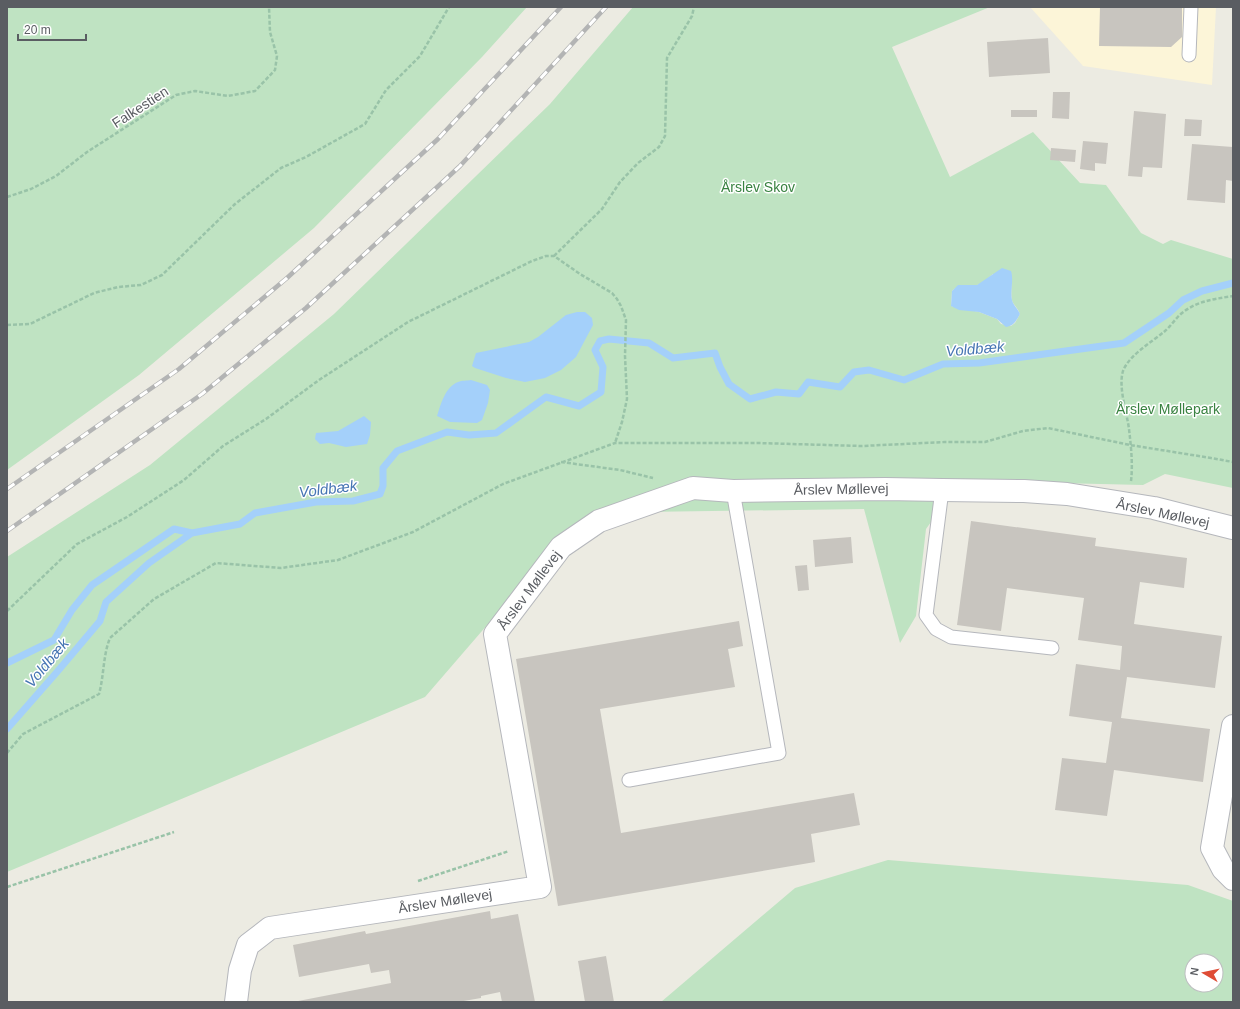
<svg xmlns="http://www.w3.org/2000/svg" width="1240" height="1009" font-family="Helvetica,sans-serif">
<style>
.commercial{fill:#fcf5d8}
.green{fill:#bfe3c2;fill-rule:evenodd}
.water{fill:#a4d0fa}
.lines{fill:none;stroke-linecap:round;stroke-linejoin:round}
.stream{stroke:#a4d0fa;stroke-width:7}
.building{fill:#c8c5bf}
.lane-casing{stroke:#b5b7bc;stroke-width:15}
.street-casing{stroke:#b5b7bc;stroke-width:24}
.path{stroke:#99c3a8;stroke-width:2.5;stroke-dasharray:4 2;stroke-linecap:butt}
.lane{stroke:#fff;stroke-width:13}
.street{stroke:#fff;stroke-width:22}
.rail-casing{stroke:#b3b4b4;stroke-width:4.5}
.rail{stroke:#fff;stroke-width:3;stroke-dasharray:9;stroke-linecap:butt}
.labels{text-anchor:middle;stroke-width:3;stroke-linejoin:round;paint-order:stroke}
.street-label{font-size:14px;fill:#5a5d62;stroke:#fff}
.park-label{font-size:14px;fill:#398241;stroke:#fff}
.water-label{font-size:15px;font-style:italic;fill:#4675b3;stroke:#fff}
</style>
<rect width="100%" height="100%" fill="#ecebe2"/>
<path class="commercial" d="M1030,7H1216L1212,85L1083,66Z"/>
<path class="green" d="M7,7H527L482,57L314,228L139,375L7,470Z
M633,7H990L892,47L950,177L1033,132L1080,183L1106,185L1141,233L1163,244L1171,240L1233,259V488L1165,474L1143,485L1014,482L951,494L926,529L916,616L900,643L864,509L642,512L544,559L425,697L7,872V557L150,465L334,314L550,104ZM993,274L1012,276C1012,283 1010,296 1013,303C1016,307 1018,309 1020,314L1015,323L1011,326L1001,324L997,319L979,312L951,306L952,291C962,282 966,287 977,285C983,284 988,278 993,274Z
M888,860L1188,885L1233,901V1002H661L795,888ZM1192,961H1216V985H1192Z"/>
<path class="water" d="M1002,268L1011,271C1014,280 1010,291 1012,300C1013,305 1018,309 1020,314C1016,321 1014,326 1006,327L997,319L979,312L959,310L951,306L952,291L958,285H977Z
M577,312H585L592,318L593,325L576,357L561,370L545,378L525,382L506,378L475,368L472,366L476,353L529,342L538,337L566,315Z
M471,380L487,385L490,390L488,403L482,420L477,423L450,422L437,416C441,404 445,387 458,382C462,380 467,381 471,380Z
M364,416L371,422L370,435L367,444L346,447L329,443L320,444L315,439L316,433L338,431Z"/>
<g class="lines">
<path class="stream" d="M7,663L54,640L72,610L92,585L174,529L192,533
M7,729L57,672L100,621L106,602L149,563L192,533L240,524L255,513L316,502L353,501L380,494L383,486V468L397,451L447,432L469,435L496,433L546,397L579,406L601,392L603,367L595,350L600,341L609,339L649,343L673,358L715,353L720,367L729,384L750,399L776,392L799,394L808,382L840,387L854,372L869,370L904,380L943,364L979,363L1124,343L1169,313L1183,300L1202,291L1233,283"/>
</g>
<path class="building" d="M1100,7H1182V37L1171,47L1099,46Z
M1048,38L1050,73L989,77L987,42Z
M1053,92H1070L1069,119L1052,118Z
M1011,110H1037V117H1011Z
M1134,111L1166,114L1162,168L1143,167L1142,177L1128,176Z
M1185,119L1202,120L1201,136H1184Z
M1083,141L1108,143L1106,164L1095,163V171L1080,169Z
M1192,144L1233,147V181L1226,180L1225,203L1187,200Z
M1051,148L1076,150L1075,162L1050,160Z
M971,521L1096,538L1095,546L1187,558L1184,588L1140,582L1134,624L1222,636L1215,688L1127,677L1121,718L1210,729L1203,782L1114,770L1107,816L1055,810L1062,758L1106,763L1112,722L1069,716L1076,664L1120,670L1122,646L1078,640L1084,598L1007,588L1001,631L957,625Z
M851,537L853,563L815,567L813,540Z
M807,565L809,590L798,591L795,566Z
M739,621L743,646L728,649L735,687L600,709L621,833L854,793L860,825L811,834L815,862L558,906L516,659Z
M490,911L491,919L518,914L535,1002H502L500,992L481,996V998L458,1002H293L391,983L389,970L371,973L369,964L299,977L293,945L365,931L366,934Z
M606,956L614,1002H585L578,961Z"/>
<g class="lines">
<g class="lane-casing">
<path id="lane" d="M1189,55L1191,7
M942,490L926,615L936,629L951,637L1052,648
M629,780L779,753L733,491"/>
</g>
<g class="street-casing">
<path id="street" d="M1233,726L1212,848L1223,869L1233,879
M236,1002L240,970L248,945L270,928L540,887L495,634L561,547L599,521L693,488L733,491L885,489L942,490L1024,491L1067,494L1154,508L1233,528"/>
</g>
<path class="path" d="M7,197L31,189L56,176L87,152L176,95L195,91L228,96L255,91L275,70L277,56L270,32L269,7
M554,256L602,209L620,182L638,163L659,147L665,136L667,58L692,16L694,7
M7,325L30,324L94,293L118,287L141,285L162,275L235,204L281,168L306,157L365,124L386,90L420,56L449,7
M561,462L620,470L653,478
M1131,481C1133,465 1131,446 1129,429C1127,413 1118,387 1123,371C1129,355 1152,342 1165,331C1171,326 1175,319 1182,313C1197,301 1214,299 1233,296
M7,611L77,544L127,517L184,480L223,446L266,419L319,380L408,322L532,261L546,256H554L580,274L612,293L617,299L621,306L626,320L625,356L627,399L622,422L615,443
M7,753L23,734L99,694C104,676 103,655 110,638L154,599L216,563L281,568L338,560L413,532L503,484L615,443H757L862,446L945,442H985L1023,431L1048,428L1130,445L1211,458L1233,462
M418,881L509,851
M7,887L174,832"/>
<use href="#lane" class="lane"/>
<use href="#street" class="street"/>
<g class="rail-casing">
<path id="rail" d="M7,489L179,369L287,278L438,139L561,7
M7,531L202,394L306,308L460,166L606,7"/>
</g>
<use href="#rail" class="rail"/>
</g>
<g class="labels">
<g class="street-label">
<text transform="translate(140 107) rotate(-33)" y="5">Falkestien</text>
<text transform="translate(841 489) rotate(-1)" y="5">Årslev Møllevej</text>
<text transform="translate(1163 513) rotate(12)" y="5">Årslev Møllevej</text>
<text transform="translate(529 590) rotate(-53)" y="5">Årslev Møllevej</text>
<text transform="translate(445 901) rotate(-9)" y="5">Årslev Møllevej</text>
</g>
<g class="park-label">
<text x="758" y="192">Årslev Skov</text>
<text x="1168" y="414">Årslev Møllepark</text>
</g>
<g class="water-label">
<text transform="translate(975 349) rotate(-5)" y="5">Voldbæk</text>
<text transform="translate(328 489) rotate(-7)" y="5">Voldbæk</text>
<text transform="translate(47 663) rotate(-50)" y="5">Voldbæk</text>
</g>
</g>
<rect width="1240" height="1009" fill="none" stroke="#5a5d62" stroke-width="16"/>
<g transform="translate(1204 973) rotate(279)"><circle r="19" fill="#ffffff" stroke="#bdbec0"/>
<path d="M0-3L7 15L0 10L-7 15Z" fill="#df4c35"/>
<text y="-6" font-size="11" font-weight="bold" text-anchor="middle" fill="#5a5d62">N</text>
</g>
<path d="M18 34v6h68v-6" fill="none" stroke="#5a5d62" stroke-width="2"/>
<text x="24" y="34" font-size="12" fill="#5a5d62" stroke="#ffffff" stroke-width="3" paint-order="stroke">20 m</text>
</svg>
